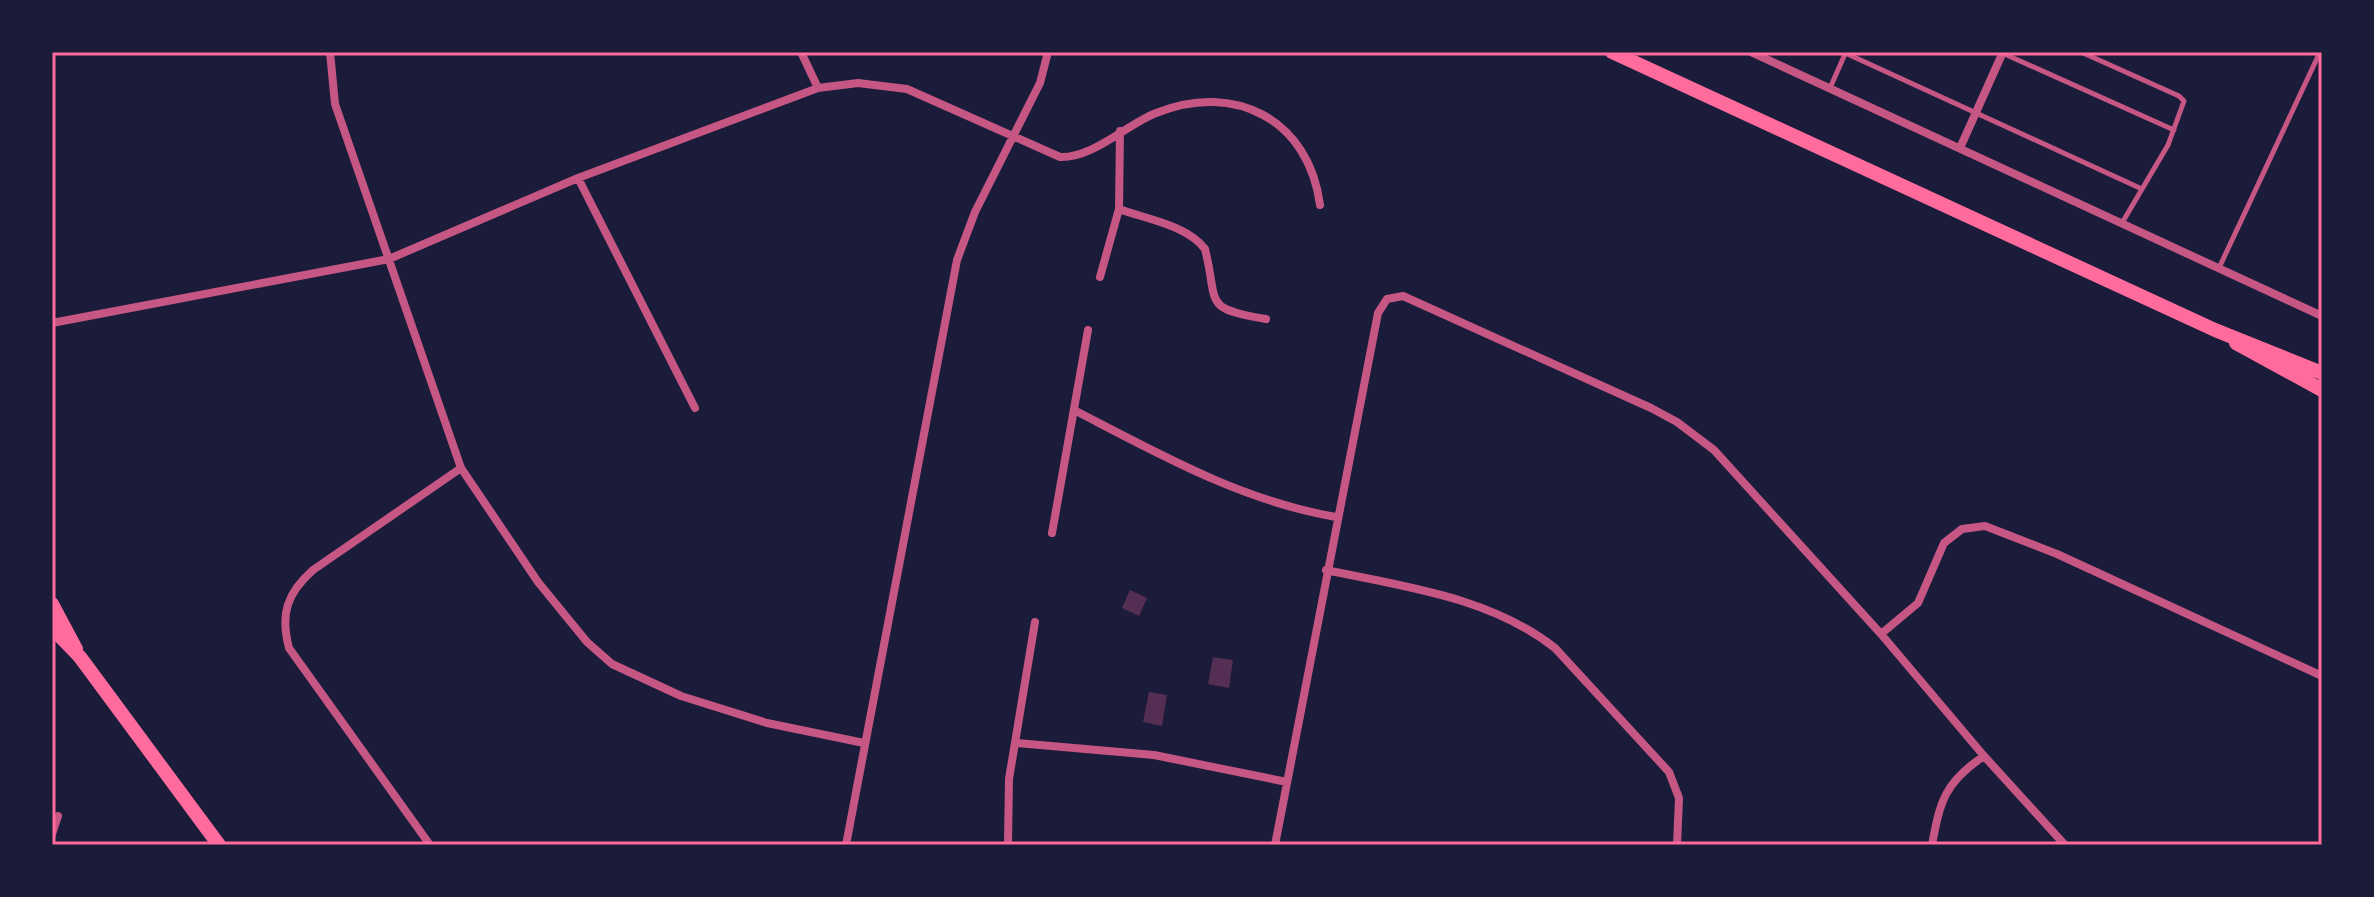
<svg xmlns="http://www.w3.org/2000/svg" width="2374" height="897" font-family="Signika,sans-serif">
<style>
.building{fill:#542f53}
.lines{fill:none;stroke-linecap:round;stroke-linejoin:round}
.service{stroke:#c65784;stroke-width:5}
.minor{stroke:#c65784;stroke-width:8}
.secondary{stroke:#ff6b9d;stroke-width:14}
.neatline{fill:none;stroke:#ff6b9d;stroke-width:3}
</style>
<rect width="100%" height="100%" fill="#1b1b3a"/>
<path class="building" d="M1130,590L1147,598L1139,616L1122,608Z
M1213,657L1233,660L1229,688L1208,684Z
M1149,692L1167,695L1162,726L1143,722Z"/>
<g class="lines">
<path class="service" d="M1843,52L2142,189
M2000,52L2174,130
M2081,52L2179,96L2184,101L2168,145L2122,223
M1830,88L1845,54
M2219,268L2320,52"/>
<path class="minor" d="M330,52L335,104L461,468L538,582L587,642L612,664L681,696L767,723L864,743
M801,52L818,88
M1751,52L2322,316
M1960,148L2003,52
M578,178L695,408
M1119,209C1146,219 1187,225 1205,249C1219,304 1201,308 1266,319
M1100,277L1119,209L1120,131
M52,323L389,259L578,178L818,88L858,83L907,89L1060,157C1093,158 1126,125 1156,113C1235,81 1309,120 1320,205
M1074,410C1159,454 1242,501 1336,517
M1052,533L1088,330
M1326,570C1406,587 1490,597 1555,648L1669,772L1679,798L1677,845
M1881,634L1918,603L1944,543L1962,529L1985,526L2057,554L2322,676
M1017,743L1154,755L1287,782
M52,834L58,816
M1008,843L1009,779L1035,622
M430,845L289,648C280,614 287,593 313,570L461,468
M846,845L957,260L975,212L1040,83L1048,52
M1275,845L1378,313L1387,299L1403,296L1651,408L1677,422L1714,450L1881,634L1984,756L2065,845
M1932,845C1940,801 1945,782 1984,756"/>
<path class="secondary" d="M1612,52L2215,330L2322,373
M2236,343L2322,390
M52,604L76,649
M52,628L80,657L219,845"/>
</g>
<rect width="2374" height="897" fill="none" stroke="#1b1b3a" stroke-width="108"/>
<rect x="54" y="54" width="2266" height="789" class="neatline"/>
</svg>
